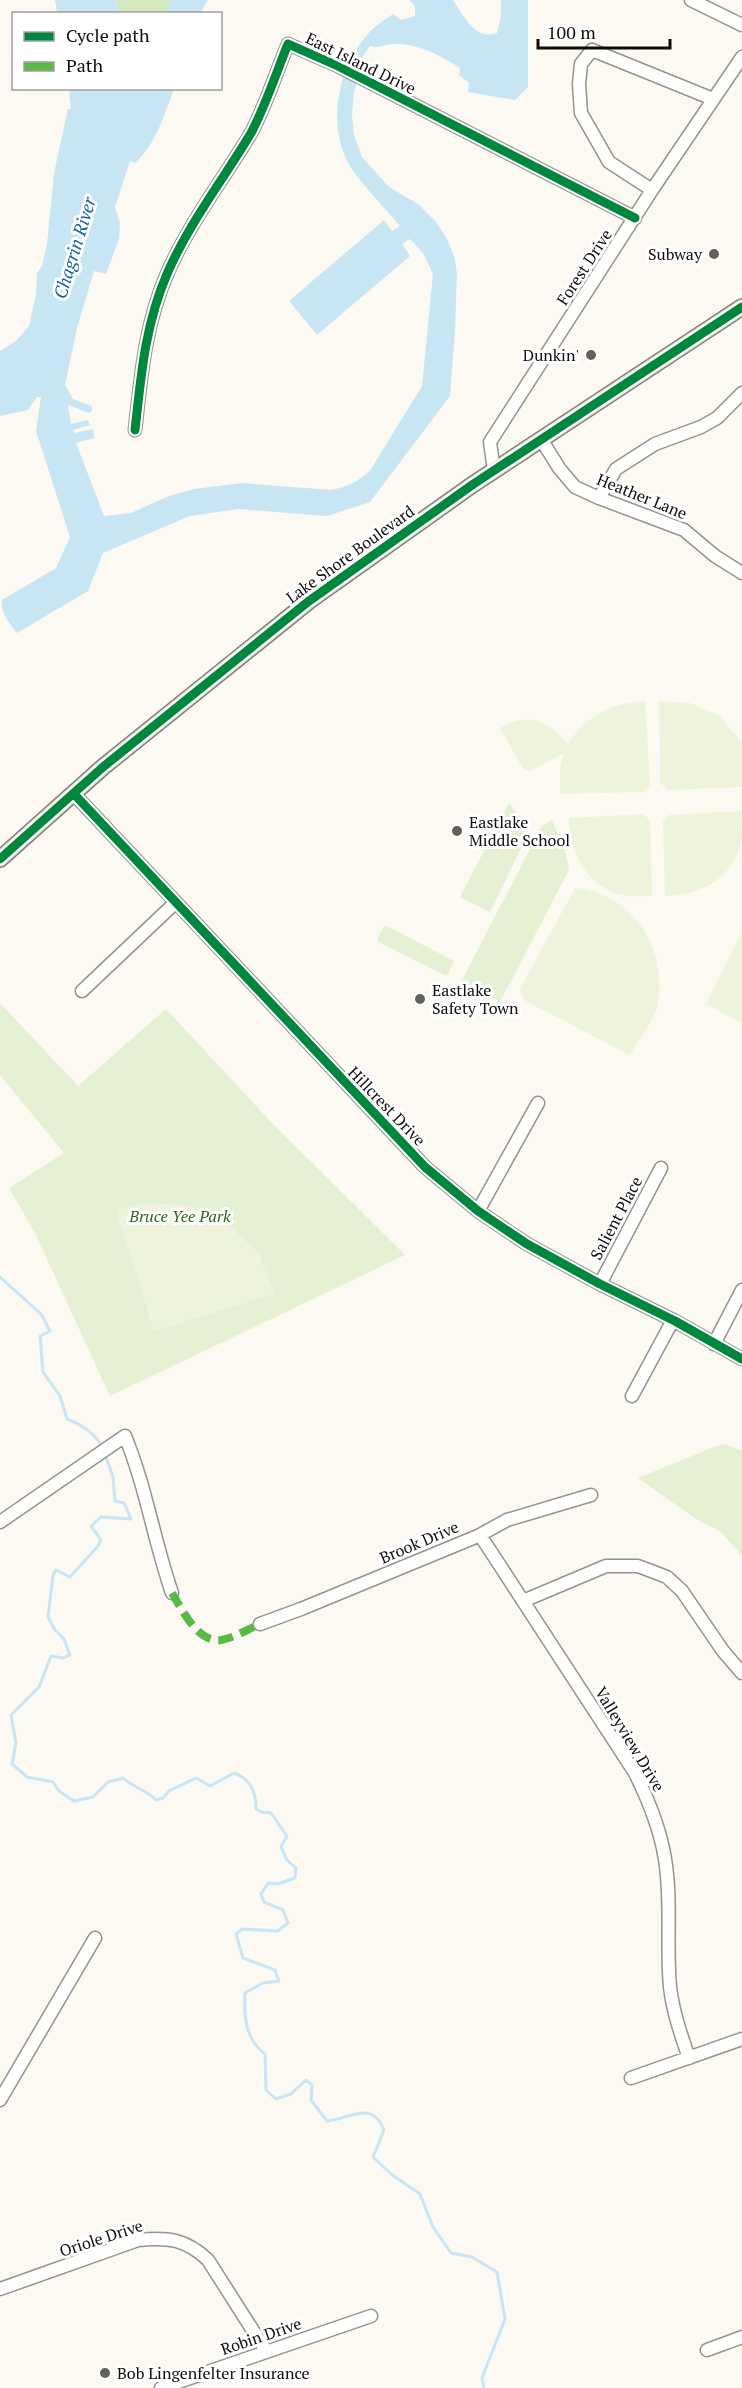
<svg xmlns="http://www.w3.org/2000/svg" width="742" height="2388" font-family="'PT Serif',serif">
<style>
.green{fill:#e4f0d1}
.forest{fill:#d4e8c0}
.pitch{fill:#edf4db}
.water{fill:#c8e5f4}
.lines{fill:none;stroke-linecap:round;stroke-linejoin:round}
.stream{stroke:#c8e5f4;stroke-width:3}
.minor-casing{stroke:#949390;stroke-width:15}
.major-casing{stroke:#81817d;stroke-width:18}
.minor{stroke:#fefefd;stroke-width:12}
.major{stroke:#ece7d8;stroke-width:15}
.quiet{stroke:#58b947;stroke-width:8;stroke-dasharray:15 8;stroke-linecap:butt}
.cycleway-casing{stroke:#fff;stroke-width:13}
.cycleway{stroke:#00873e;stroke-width:9}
.poi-dot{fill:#60605d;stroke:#fff;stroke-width:2}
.labels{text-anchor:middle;stroke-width:6;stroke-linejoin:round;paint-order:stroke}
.street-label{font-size:16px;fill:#0d0d0d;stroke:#fff}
.poi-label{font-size:16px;fill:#0d0d0d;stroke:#fff;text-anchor:start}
.park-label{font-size:16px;font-style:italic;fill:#2c641e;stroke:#fff}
.water-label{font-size:18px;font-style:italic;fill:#17629e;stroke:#fff}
</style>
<rect width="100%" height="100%" fill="#fbf9f1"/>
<path class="green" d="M509,803L519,816L527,836L490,912L460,897Z
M552,820L566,854L569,870L500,1002L462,980L542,826Z
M385,925L454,961L448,974L445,975L379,942L377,939Z
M0,1003L78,1086L166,1009L270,1121L405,1255L110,1396L35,1233L9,1188L64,1153L0,1075Z
M725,1444L742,1451V1556L721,1532L696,1519L638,1478L719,1445Z"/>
<path class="forest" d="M116,0H171L166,14L119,13Z"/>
<path class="pitch" d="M645,701L650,785L643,792L560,794V768L564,753L530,771L523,769L500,728C526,711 550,721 568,744C587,715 611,703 645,701Z
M659,701L690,703L720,716L742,743V787L667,790L660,782Z
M742,811C742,821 742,834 741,844C730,881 700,894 665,896L663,821L669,815Z
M644,814L650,821L652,896C645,896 636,897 629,896C590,892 569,853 569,818Z
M575,888C633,894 667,946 658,1003C656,1017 637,1042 630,1055L524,1000L520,989Z
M742,933V1023L706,1004Z
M148,1203L190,1206L226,1222L259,1254L275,1294L154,1331L116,1210Z"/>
<path class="water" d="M55,0H116L119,13H57Z
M171,0H208L200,13H166Z
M409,0H453C463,14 474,41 497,33L501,15V0H528V87L515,100L468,92L469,83L459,75L460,68C440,55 418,43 393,44C384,44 379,49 370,46L363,56L354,93L352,115L354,135L362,157L389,187L418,204L436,222L447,239L454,256L457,273L455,331L450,396L370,502L327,516L238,509L190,516L103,553L88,591L17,633C9,623 0,612 2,600L56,568L70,537L36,431L41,397H37L28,410L0,416V351L16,341L29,326L36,294L37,273L42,266L47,244L54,173L68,109H71L69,89H174C164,115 156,144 135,163L130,161L115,207L120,223L119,239L106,274L94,271L77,328L65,385L73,399L92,406V411L89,413L68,405L71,424L88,420L90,425L73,430L74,433L93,429L94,438L76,443L104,516L131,513L169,496L194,489L242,483L331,490C347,487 360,481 371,469L422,386L433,274L423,253L410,239L402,244L410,256L317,335L289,301L384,220L392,231L400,226C386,209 361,184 350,166C326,126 338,67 368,34C374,26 385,20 393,14L401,20L415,16V6Z"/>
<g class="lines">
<path class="stream" d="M0,1277L41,1314L50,1331L40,1336L43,1372L60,1396L67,1419C80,1424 97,1434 102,1448
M105,1454L113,1477L115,1501L124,1503L131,1519L101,1517L91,1526L101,1540L98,1546L70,1577L56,1570L53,1575L48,1617L55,1630L64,1639L70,1655L63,1658L51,1656L39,1687L11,1715L16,1743L12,1764L27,1777L53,1782L59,1791L74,1801L93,1797L108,1782L123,1778C134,1788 147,1790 156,1800L163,1798L169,1791L196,1778L210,1786L234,1773C251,1779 256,1792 256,1809L261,1812L271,1813L287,1836L281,1847L287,1860L296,1868L295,1878L278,1884L268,1883L261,1894L264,1902L283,1910L288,1923L278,1931L242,1929L236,1934L243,1958L275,1970L279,1981L263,1983L245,1993C244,2017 245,2039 265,2054L266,2090L276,2099L291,2094L306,2080L312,2085L311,2100L327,2121C350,2119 372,2099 384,2130L373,2157L391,2174L420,2194L433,2227L451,2253L472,2257L497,2272L505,2319L482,2378L484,2388"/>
<g class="minor-casing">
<path id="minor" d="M691,0L742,25
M652,190L609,162L581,113L579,84L581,64L592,50L713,99
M135,430C141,376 145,325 167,274C189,223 223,180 251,133C266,105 276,73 288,44L338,66L635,218
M541,439L559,468L575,487L599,498L684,530L715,556L742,573
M494,470L490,442L652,190L742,57
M599,498L616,469L655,444L701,427L717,418L742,393
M74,794L425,1167L478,1211L527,1244L600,1284L675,1321L742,1359
M82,991L175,903
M478,1211L538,1103
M600,1284L661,1168
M714,1344L742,1290
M632,1396L673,1320
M0,1522L125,1436C146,1487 154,1541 172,1593
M480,1535L635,1773C649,1801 660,1828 665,1859C672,1901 666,1945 670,1987C673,2012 681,2035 689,2058
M523,1601L606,1566H638L667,1577L682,1591L723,1651L742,1673
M260,1624L301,1609L478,1536L507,1520L591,1495
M631,2078L742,2039
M0,2100L95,1938
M0,2289L138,2240C168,2237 186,2239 208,2260L266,2351
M707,2350L742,2337
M161,2388L371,2316"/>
</g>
<g class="major-casing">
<path id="major" d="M0,859L103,767L309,601L472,485L742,307"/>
</g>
<use href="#minor" class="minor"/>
<use href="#major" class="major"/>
<path class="quiet" d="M172,1593C182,1609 197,1643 221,1640C234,1638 248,1629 260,1624"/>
<g class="cycleway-casing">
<path id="cycleway" d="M135,430C141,376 145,325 167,274C189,223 223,180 251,133C266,105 276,73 288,44L338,66L635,218
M74,794L425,1167L478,1211L527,1244L600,1284L675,1321L742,1359
M0,859L103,767L309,601L472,485L742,307"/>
</g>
<use href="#cycleway" class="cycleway"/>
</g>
<g class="poi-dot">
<circle cx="714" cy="254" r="6"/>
<circle cx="591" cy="355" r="6"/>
<circle cx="457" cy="831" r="6"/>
<circle cx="420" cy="999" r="6"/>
<circle cx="105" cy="2373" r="6"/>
</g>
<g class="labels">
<g class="street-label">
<text transform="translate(361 63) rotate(26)" y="6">East Island Drive</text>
<text transform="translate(584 267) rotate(-57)" y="6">Forest Drive</text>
<text transform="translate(642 496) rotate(22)" y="6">Heather Lane</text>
<text transform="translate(350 554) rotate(-36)" y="6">Lake Shore Boulevard</text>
<text transform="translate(387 1106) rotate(46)" y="6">Hillcrest Drive</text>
<text transform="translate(616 1218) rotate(-62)" y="6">Salient Place</text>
<text transform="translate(419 1542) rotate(-23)" y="6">Brook Drive</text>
<text transform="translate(630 1739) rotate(59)" y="6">Valleyview Drive</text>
<text transform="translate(101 2238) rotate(-18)" y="6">Oriole Drive</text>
<text transform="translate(261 2336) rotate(-19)" y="6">Robin Drive</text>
</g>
<g class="poi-label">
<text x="702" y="260" text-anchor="end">Subway</text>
<text x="579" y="361" text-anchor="end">Dunkin'</text>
<text x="469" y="828">Eastlake<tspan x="469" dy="18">Middle School</tspan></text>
<text x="432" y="996">Eastlake<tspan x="432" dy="18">Safety Town</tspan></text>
<text x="117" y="2379">Bob Lingenfelter Insurance</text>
</g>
<g class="park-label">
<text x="180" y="1222">Bruce Yee Park</text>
</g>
<g class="water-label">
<text transform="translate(75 248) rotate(-73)" y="6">Chagrin River</text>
</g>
</g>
<rect x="12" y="12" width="210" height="78" fill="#ffffff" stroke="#9e9e9e" stroke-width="1.5"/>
<rect x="24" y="32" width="30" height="9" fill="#00873e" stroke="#9e9e9e" stroke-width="1.5"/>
<text x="66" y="42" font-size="18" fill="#0d0d0d">Cycle path</text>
<rect x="24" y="62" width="30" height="9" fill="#58b947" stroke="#9e9e9e" stroke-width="1.5"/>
<text x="66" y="72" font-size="18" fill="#0d0d0d">Path</text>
<path d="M538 39v9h132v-9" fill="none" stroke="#0d0d0d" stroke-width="3"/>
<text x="547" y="39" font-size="18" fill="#0d0d0d" stroke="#ffffff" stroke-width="4.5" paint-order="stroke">100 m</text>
</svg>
